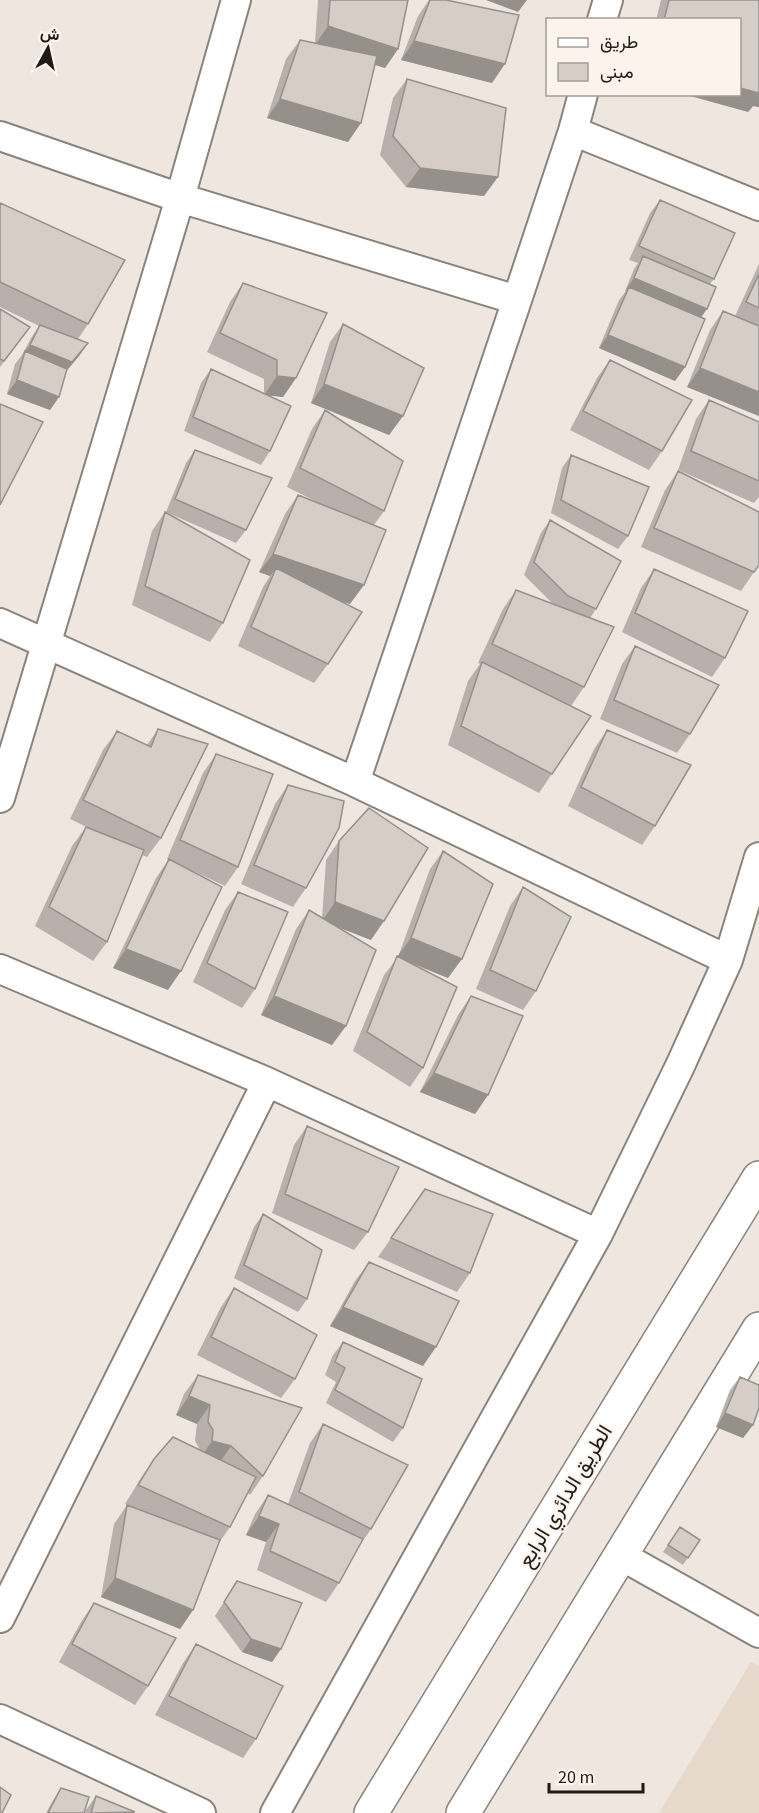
<svg xmlns="http://www.w3.org/2000/svg" width="759" height="1813" font-family="'Source Sans 3',Vazirmatn,sans-serif">
<style>
.built{fill:#e7dacc}
.lines{fill:none;stroke-linecap:round;stroke-linejoin:round}
.street-casing{stroke:#8a837c;stroke-width:32}
.primary-casing{stroke:#8a837c;stroke-width:36}
.street{stroke:#fff;stroke-width:28}
.primary{stroke:#fff;stroke-width:33}
.wall{fill:#b9b0ab}
.shaded-wall{fill:#96908b}
.building{fill:#d7cdc7;stroke:#96908b;stroke-width:1.5}
.labels{text-anchor:middle;stroke-width:4.5;stroke-linejoin:round;paint-order:stroke}
.street-label{font-size:21px;fill:#1d1a17;stroke:#fcf4ec}
</style>
<rect width="100%" height="100%" fill="#efe7df"/>
<path class="built" d="M751,1662L759,1666V1813H659Z"/>
<g class="lines">
<g class="street-casing">
<path id="street" d="M602,20L608,0
M573,131L759,206
M0,136L180,198L517,300
M0,623L355,782L728,960
M355,782L517,300L573,131L583,94
M0,798L180,198L236,0
M0,969L267,1082L598,1234
M620,1555L759,1633
M0,1618L267,1082
M0,1719L201,1813
M275,1813L598,1234L680,1066L728,960L759,857"/>
</g>
<g class="primary-casing">
<path id="primary" d="M371,1813L759,1178
M463,1813L759,1329"/>
</g>
<use href="#street" class="street"/>
<use href="#primary" class="primary"/>
</g>
<path class="wall" d="M318,0H408L398,49L385,68L375,65L348,142L267,118L286,59L300,40L315,43Z
M429,0H446L492,83L401,60L418,16Z
M661,0H759V107L753,106L748,112L740,20H656Z
M407,79L484,196L406,187L380,155L393,98Z
M660,200L714,279L710,284L701,317L685,367L675,381L599,348L619,300L626,291H625L634,269L638,263L629,260L650,213Z
M0,203L88,324L78,339L88,343L79,356L66,371L59,397L50,410L7,394L15,364L22,355L31,338L39,326L0,307Z
M759,264V416L687,387L710,330L723,311L735,316Z
M243,283L296,378L283,397L266,395L270,451L261,465L184,431L201,383L211,369L264,394V379L207,352L230,302Z
M0,309L30,327L0,367Z
M343,324L403,416L389,435L311,403L330,342Z
M610,360L662,451L649,470L570,430L597,378Z
M709,400L759,422V497L754,503L678,470L696,419Z
M325,410L384,511L374,525L350,604L339,600L328,664L314,683L238,646L263,587L270,576L259,572L285,514L298,495L317,502L287,487L312,429Z
M195,450L246,530L236,543L166,512L186,463Z
M571,455L628,536L618,549L551,513L562,468Z
M678,471L754,572L741,591L641,547L665,490Z
M165,512L223,623L210,642L132,605L152,531Z
M550,520L596,609L590,618L584,687L571,706L554,698L591,716L539,793L448,745L468,681L480,664L478,663L503,609L516,590L554,605L524,575L541,533Z
M654,569L725,658L712,677L622,632L641,588Z
M635,646L690,734L677,753L600,719L622,664Z
M158,729L161,838L147,857L142,855L107,942L93,961L35,926L72,846L86,827L89,828L70,819L103,750L117,731L147,745Z
M607,730L655,826L642,845L568,806L594,749Z
M216,754L238,867L225,886L174,862L168,990L113,968L156,878L169,859H167L203,773Z
M288,785L306,888L293,907L241,884L275,804Z
M339,841L371,940L338,927L332,1045L261,1015L296,929L309,910L322,918L326,860Z
M443,851L448,978L403,960L423,1068L410,1087L353,1051L384,975L398,957L430,869Z
M523,887L536,991L523,1010L476,989L510,906Z
M238,892L255,989L242,1008L193,982L225,910Z
M471,996L488,1095L475,1114L420,1092L458,1015Z
M307,1126L368,1232L354,1250L272,1213L294,1145Z
M425,1189L470,1273L457,1292L378,1257Z
M263,1214L307,1299L298,1312L234,1278L254,1227Z
M369,1262L423,1366L330,1326L355,1281Z
M234,1288L295,1379L281,1398L197,1355L221,1307Z
M343,1342L403,1428L393,1442L326,1403L336,1382L325,1375L333,1355Z
M198,1375L263,1476L250,1495L248,1493L230,1527L219,1543L193,1610L180,1629L101,1597L114,1524L127,1505L135,1508L125,1504L141,1478L154,1459L200,1450L195,1441L197,1424L176,1415L184,1394Z
M740,1377L753,1425L743,1438L716,1427L730,1390Z
M323,1424L371,1529L358,1548L339,1583L326,1602L257,1570L266,1542L246,1535L255,1514L268,1495L288,1504L310,1443Z
M680,1527L700,1540L683,1565L663,1552Z
M237,1581L281,1649L272,1662L242,1652L215,1616Z
M94,1603L148,1686L135,1705L59,1662L81,1622Z
M196,1644L256,1739L243,1758L155,1715L183,1663Z
M61,1788L84,1813H46L52,1802Z
M96,1796L135,1813H85L86,1810Z"/>
<path class="shaded-wall" d="M486,0H527L518,12Z
M328,26L398,49L385,68L315,45Z
M414,41L505,64L492,83L401,60Z
M740,88L759,92V107L753,106L748,112L683,94H740Z
M280,99L361,123L348,142L267,118Z
M420,168L498,177L484,196L406,187Z
M634,278L707,309L698,322L629,287L625,291Z
M608,335L685,367L675,381L599,348Z
M88,343L79,356L63,375L24,352L30,345Z
M700,368L759,392V416L687,387Z
M277,376L296,378L283,397L264,395Z
M17,380L59,397L50,410L7,394Z
M324,384L403,416L389,435L311,403Z
M273,554L364,585L350,604L272,577L276,568L270,576L259,572Z
M335,902L384,921L371,940L322,921Z
M411,938L462,959L448,978L397,957Z
M126,949L181,971L168,990L113,968Z
M274,996L346,1026L332,1045L261,1015Z
M434,1073L488,1095L475,1114L420,1092Z
M343,1307L436,1347L423,1366L330,1326Z
M189,1396L210,1405L197,1424L176,1415Z
M725,1413L753,1425L743,1438L716,1427Z
M212,1441L231,1446L218,1465L199,1460Z
M259,1516L279,1524L266,1542L246,1535Z
M115,1578L193,1610L180,1629L101,1597Z
M251,1639L281,1649L272,1662L242,1652Z"/>
<path class="building" d="M330,0H408L398,49L328,26Z
M430,0H446L519,15L505,64L414,41Z
M669,0H759V93L740,88V20H664Z
M300,40L377,56L361,123L280,99Z
M407,79L506,108L498,177L420,168L393,136Z
M660,200L735,233L714,279L639,246Z
M0,203L125,260L88,324L0,282Z
M643,256L716,287L707,309L634,278Z
M759,274V308L746,302Z
M243,283L327,313L296,378L277,376V360L220,333Z
M629,287L705,319L685,367L608,335Z
M0,309L30,327L4,361L0,359Z
M723,311L759,326V392L700,368Z
M343,324L424,368L403,416L324,384Z
M40,325L88,343L72,362L30,345Z
M25,351L67,369L59,397L17,380Z
M610,360L692,400L662,451L583,411Z
M211,369L291,406L270,451L193,417Z
M709,400L759,422V481L691,451Z
M0,404L43,422L0,505Z
M325,410L403,461L384,511L300,468Z
M195,450L272,478L246,530L175,499Z
M571,455L649,487L628,536L561,500Z
M678,471L759,512V565L754,572L654,528Z
M298,495L386,530L364,585L273,554Z
M165,512L250,560L223,623L145,586Z
M550,520L621,561L596,609L568,596L534,562Z
M276,568L362,612L328,664L251,627Z
M654,569L748,611L725,658L635,613Z
M516,590L614,627L584,687L492,644Z
M635,646L719,685L690,734L614,700Z
M482,662L591,716L552,774L461,726Z
M158,729L208,744L161,838L83,800L117,731L151,747Z
M607,730L691,765L655,826L581,787Z
M216,754L273,774L238,867L180,840Z
M288,785L344,801L339,828L306,888L254,865Z
M369,808L428,848L384,921L335,902L339,841Z
M86,827L144,850L107,942L49,907Z
M443,851L493,884L462,959L411,938Z
M169,859L222,887L181,971L126,949Z
M523,887L571,917L536,991L490,970Z
M238,892L288,912L255,989L207,963Z
M309,910L376,950L346,1026L274,996Z
M397,956L457,987L423,1068L367,1032Z
M471,996L523,1016L488,1095L434,1073Z
M307,1126L399,1167L368,1232L285,1194Z
M425,1189L493,1214L470,1273L391,1238Z
M263,1214L322,1250L307,1299L244,1265Z
M369,1262L459,1301L436,1347L343,1307Z
M234,1288L317,1335L295,1379L211,1337Z
M343,1342L422,1379L403,1428L335,1390L345,1368L335,1362Z
M198,1375L302,1408L263,1476L231,1446L212,1441L213,1430L208,1422L210,1405L189,1396Z
M740,1377L759,1385V1408L753,1425L725,1413Z
M323,1424L408,1465L371,1529L299,1492Z
M173,1437L256,1477L230,1527L138,1485L154,1459Z
M268,1495L363,1539L339,1583L270,1551L279,1524L259,1516Z
M127,1505L220,1540L193,1610L115,1578Z
M680,1527L700,1540L688,1558L668,1545Z
M237,1581L302,1603L281,1649L251,1639L224,1602Z
M94,1603L176,1638L148,1686L72,1644Z
M196,1644L283,1686L256,1739L169,1696Z
M0,1787L11,1795L2,1813H0Z
M61,1788L89,1797L84,1813H48Z
M96,1796L135,1812L91,1813Z"/>
<g class="labels">
<g class="street-label">
<text transform="translate(565 1496) rotate(-59)" y="7">الطريق الدائري الرابع</text>
</g>
</g>
<rect x="546" y="18" width="195" height="78" fill="#fcf4ec" stroke="#a39d97" stroke-width="1.5"/>
<rect x="558" y="38" width="30" height="9" fill="#ffffff" stroke="#a39d97" stroke-width="1.5"/>
<text x="600" y="48" font-size="18" fill="#1d1a17">طريق</text>
<rect x="558" y="63" width="30" height="18" fill="#d7cdc7" stroke="#a39d97" stroke-width="1.5"/>
<text x="600" y="78" font-size="18" fill="#1d1a17">مبنى</text>
<g transform="translate(48 48) rotate(8)" stroke="#fcf4ec" stroke-width="4.5" paint-order="stroke">
<path d="M0-4.5L10 22L0 15L-10 22Z" fill="#1d1a17"/>
<text y="-9" font-size="16" font-weight="bold" text-anchor="middle" fill="#1d1a17">ش</text>
</g>
<path d="M549 1783v9h94v-9" fill="none" stroke="#1d1a17" stroke-width="3"/>
<text x="558" y="1783" font-size="18" fill="#1d1a17" stroke="#fcf4ec" stroke-width="4.5" paint-order="stroke">20 m</text>
</svg>
